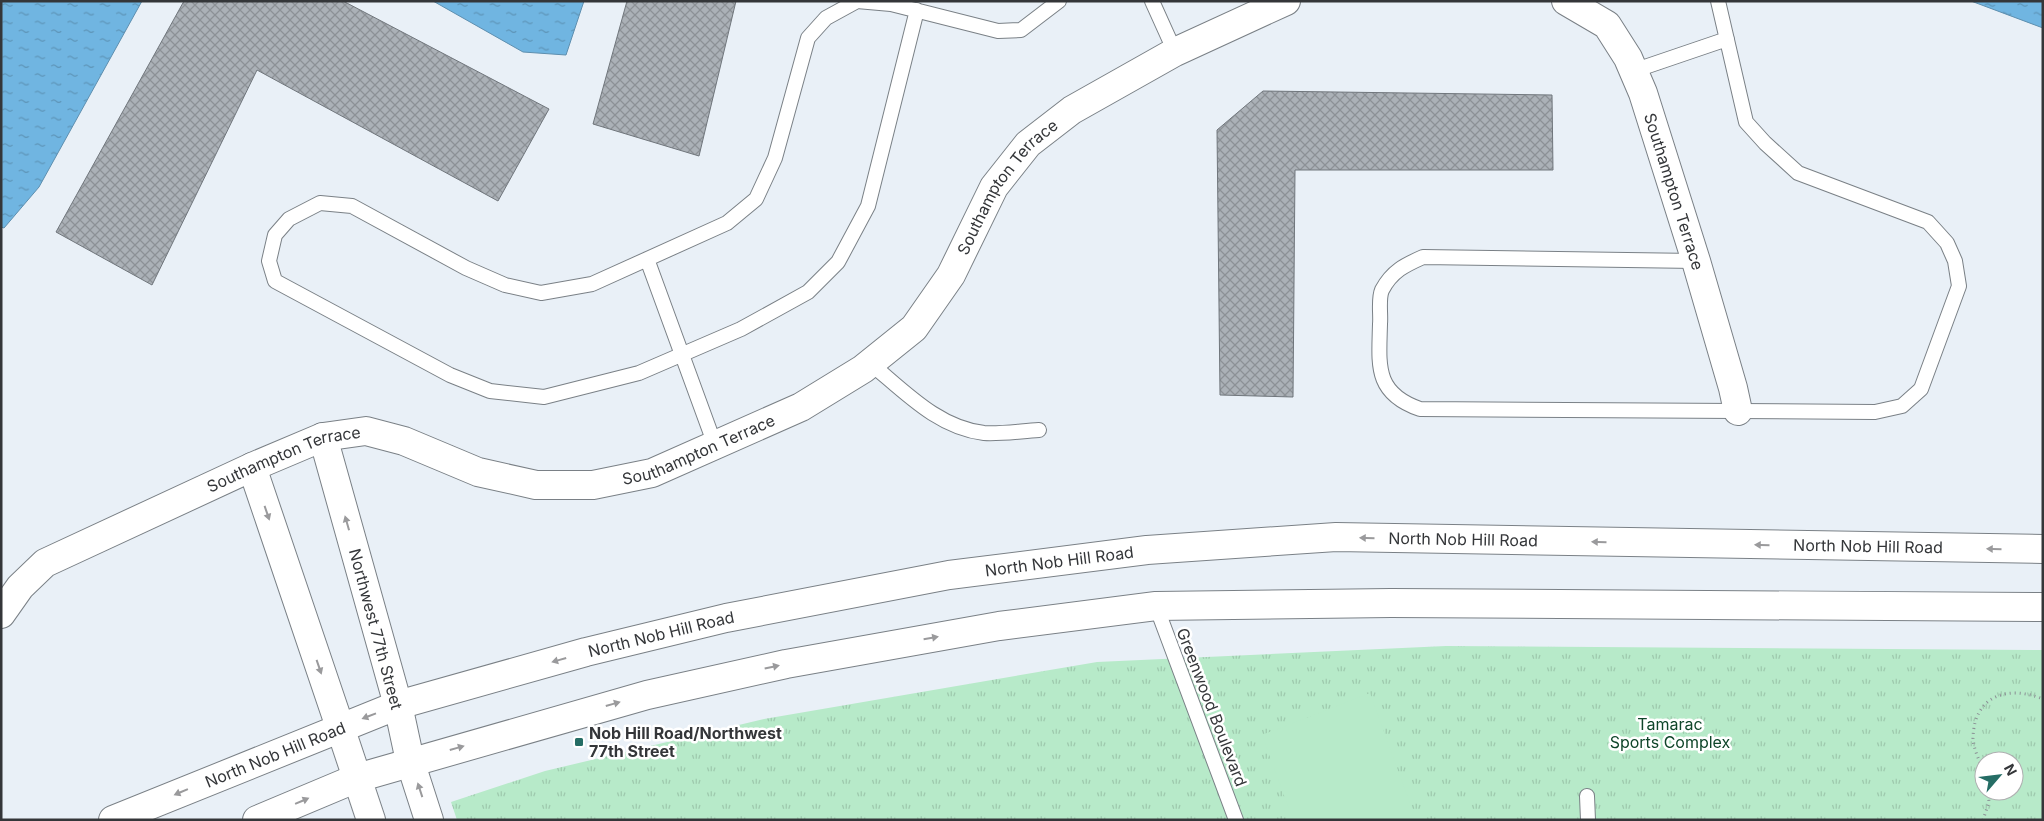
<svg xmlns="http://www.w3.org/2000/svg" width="2044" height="821" font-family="Inter,sans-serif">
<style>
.grass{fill:url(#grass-tufts);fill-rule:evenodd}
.garden{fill:#b7eac9}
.water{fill:url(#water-ripples);stroke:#5e8faf}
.building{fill:url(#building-cross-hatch);stroke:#70767c}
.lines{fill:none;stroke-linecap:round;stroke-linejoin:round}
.lane-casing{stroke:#7a8086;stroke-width:16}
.street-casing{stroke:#7a8086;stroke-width:30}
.secondary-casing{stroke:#7a8086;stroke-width:30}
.path{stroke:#8b9095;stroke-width:3;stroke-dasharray:1 4;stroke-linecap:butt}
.lane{stroke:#fff;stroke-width:14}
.street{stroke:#fff;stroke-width:28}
.secondary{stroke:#fff;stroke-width:28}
.oneway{fill:#9a9a9c}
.poi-dot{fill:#256d65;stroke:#fff;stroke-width:2}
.labels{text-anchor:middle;stroke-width:5;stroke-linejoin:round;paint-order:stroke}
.street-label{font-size:16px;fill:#343639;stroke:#fff}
.park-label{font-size:16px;fill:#0e4529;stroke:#fff}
.poi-label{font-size:16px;font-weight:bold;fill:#343639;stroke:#fff;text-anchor:start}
</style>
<defs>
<pattern id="grass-tufts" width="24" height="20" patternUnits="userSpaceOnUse" patternTransform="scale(1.25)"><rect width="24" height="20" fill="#b7eac9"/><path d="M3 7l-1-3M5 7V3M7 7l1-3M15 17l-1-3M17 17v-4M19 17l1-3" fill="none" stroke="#9ec9ad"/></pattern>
<pattern id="water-ripples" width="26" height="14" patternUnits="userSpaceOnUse" patternTransform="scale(1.25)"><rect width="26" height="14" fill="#70b5e1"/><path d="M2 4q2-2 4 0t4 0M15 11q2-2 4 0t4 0" fill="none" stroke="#5d94b7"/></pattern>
<pattern id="building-cross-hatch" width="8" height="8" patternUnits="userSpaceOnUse" patternTransform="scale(1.25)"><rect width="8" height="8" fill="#abb1b7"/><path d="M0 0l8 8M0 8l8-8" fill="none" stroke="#8c9196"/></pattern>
</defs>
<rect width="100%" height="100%" fill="#e9f0f7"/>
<path class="grass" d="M1446,646L2043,650V820H457L451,802L545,771L764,719L1097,662ZM1984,761H2014V791H1984Z"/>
<path class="garden" d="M1370,693L1416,820H1293L1262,735Z"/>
<path class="water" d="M1,1H142L39,187L4,228L1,227Z
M433,1H584L566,55L523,52Z
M1971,1H2043V28Z"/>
<path class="building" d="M184,1H343L549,109L498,201L257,70L152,285L56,232Z
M627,1H736L699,156L593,124Z
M1263,91L1552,95L1553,170H1295L1293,397L1220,395L1217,130Z"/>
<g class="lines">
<g class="lane-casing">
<path id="lane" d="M1152,1L1175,52
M917,10L868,206L838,262L808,292L741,329L639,373L544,397L490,391L450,375L275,281L269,261L275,235L289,219L320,203L352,206L466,268L505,285L541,293L592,284L727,223L756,199L775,158L808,38L826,18L857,1L891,4L998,31L1021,30L1059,1
M1633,71L1727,39
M647,259L715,445
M1696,261L1423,257C1405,265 1392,271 1382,290C1378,299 1381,315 1380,324C1379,365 1374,393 1420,409L1875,412L1902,406L1921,389L1959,286L1955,261L1947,243L1928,222L1798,173L1765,143L1746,122L1718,1
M870,363C904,391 938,428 984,433C1002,434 1021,431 1039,430
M1156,606L1236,820
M1587,796L1588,820"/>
</g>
<g class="street-casing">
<g id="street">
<path id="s1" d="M1566,1L1607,25L1628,58L1643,93L1696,261L1733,388L1738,411"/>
<path d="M323,437L398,705"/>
<path d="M252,467L340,727"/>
<path id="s2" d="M1,614L20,587L45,563L252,467L323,437L366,431L404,441L478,472L536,485H593L652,473L801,407L863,369L914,328L951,275L994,187L1028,144L1072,110L1175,52L1286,1"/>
</g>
</g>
<g class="secondary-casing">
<g id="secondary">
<path d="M398,705L410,761L429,820"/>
<path d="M340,727L371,820"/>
<path id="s3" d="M113,820L398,705L586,652L726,618L949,575L1147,550L1336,537L2043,549"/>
<path d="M257,820L357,778L647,695L786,664L999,626L1156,606L1391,603L2043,607"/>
</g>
</g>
<path class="path" d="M1984,772C1980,762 1973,748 1973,738C1974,695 2008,685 2043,699
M1983,820L1989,802L1988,791"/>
<use href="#lane" class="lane"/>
<use href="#street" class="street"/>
<use href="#secondary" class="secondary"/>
</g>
<defs><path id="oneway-solid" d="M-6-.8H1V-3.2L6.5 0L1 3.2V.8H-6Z" transform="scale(1.25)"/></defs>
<g class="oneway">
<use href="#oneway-solid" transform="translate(267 513) rotate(71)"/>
<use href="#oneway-solid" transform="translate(347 523) rotate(-106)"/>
<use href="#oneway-solid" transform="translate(1367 538) rotate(-179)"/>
<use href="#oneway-solid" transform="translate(1599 542) rotate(-179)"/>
<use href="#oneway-solid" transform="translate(1762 545) rotate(-179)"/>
<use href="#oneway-solid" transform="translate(1994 549) rotate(-179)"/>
<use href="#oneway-solid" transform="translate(931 638) rotate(-10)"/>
<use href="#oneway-solid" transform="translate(559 660) rotate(164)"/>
<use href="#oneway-solid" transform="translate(319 667) rotate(71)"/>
<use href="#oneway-solid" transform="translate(772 667) rotate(-12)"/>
<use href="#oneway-solid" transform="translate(613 704) rotate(-16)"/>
<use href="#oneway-solid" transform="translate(369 716) rotate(159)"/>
<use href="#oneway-solid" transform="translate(457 748) rotate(-16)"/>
<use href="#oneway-solid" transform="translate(420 790) rotate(-108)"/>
<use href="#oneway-solid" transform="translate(181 792) rotate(157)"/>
<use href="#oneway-solid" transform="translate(302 801) rotate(-23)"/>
</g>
<rect class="poi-dot" x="574" y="737" width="10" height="10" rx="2.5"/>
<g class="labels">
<g class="street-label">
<text dy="6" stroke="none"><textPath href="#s2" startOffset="1184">Southampton Terrace</textPath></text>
<text dy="6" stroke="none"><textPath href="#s1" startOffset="228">Southampton Terrace</textPath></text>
<text dy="6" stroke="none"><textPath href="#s2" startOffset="764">Southampton Terrace</textPath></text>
<text dy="6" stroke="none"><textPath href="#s2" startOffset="329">Southampton Terrace</textPath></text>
<text dy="6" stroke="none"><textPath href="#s3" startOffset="1390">North Nob Hill Road</textPath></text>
<text dy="6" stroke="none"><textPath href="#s3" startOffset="1795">North Nob Hill Road</textPath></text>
<text dy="6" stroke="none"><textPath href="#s3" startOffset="985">North Nob Hill Road</textPath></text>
<text transform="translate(376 629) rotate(75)" y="6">Northwest 77th Street</text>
<text dy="6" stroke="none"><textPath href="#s3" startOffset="580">North Nob Hill Road</textPath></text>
<text transform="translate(1212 707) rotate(69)" y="6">Greenwood Boulevard</text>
<text dy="6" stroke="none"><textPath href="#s3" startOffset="175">North Nob Hill Road</textPath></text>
</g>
<g class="park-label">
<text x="1670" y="730">Tamarac<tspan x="1670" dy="18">Sports Complex</tspan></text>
</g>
<g class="poi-label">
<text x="589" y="739">Nob Hill Road/Northwest<tspan x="589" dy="18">77th Street</tspan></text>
</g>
</g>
<rect width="2044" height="821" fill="none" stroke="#343639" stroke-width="5"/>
<g transform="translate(1999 776) rotate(62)"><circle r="24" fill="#ffffff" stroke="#aeafb0"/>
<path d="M0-4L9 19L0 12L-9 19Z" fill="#256d65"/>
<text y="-8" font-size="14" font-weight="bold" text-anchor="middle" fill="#343639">N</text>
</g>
</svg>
